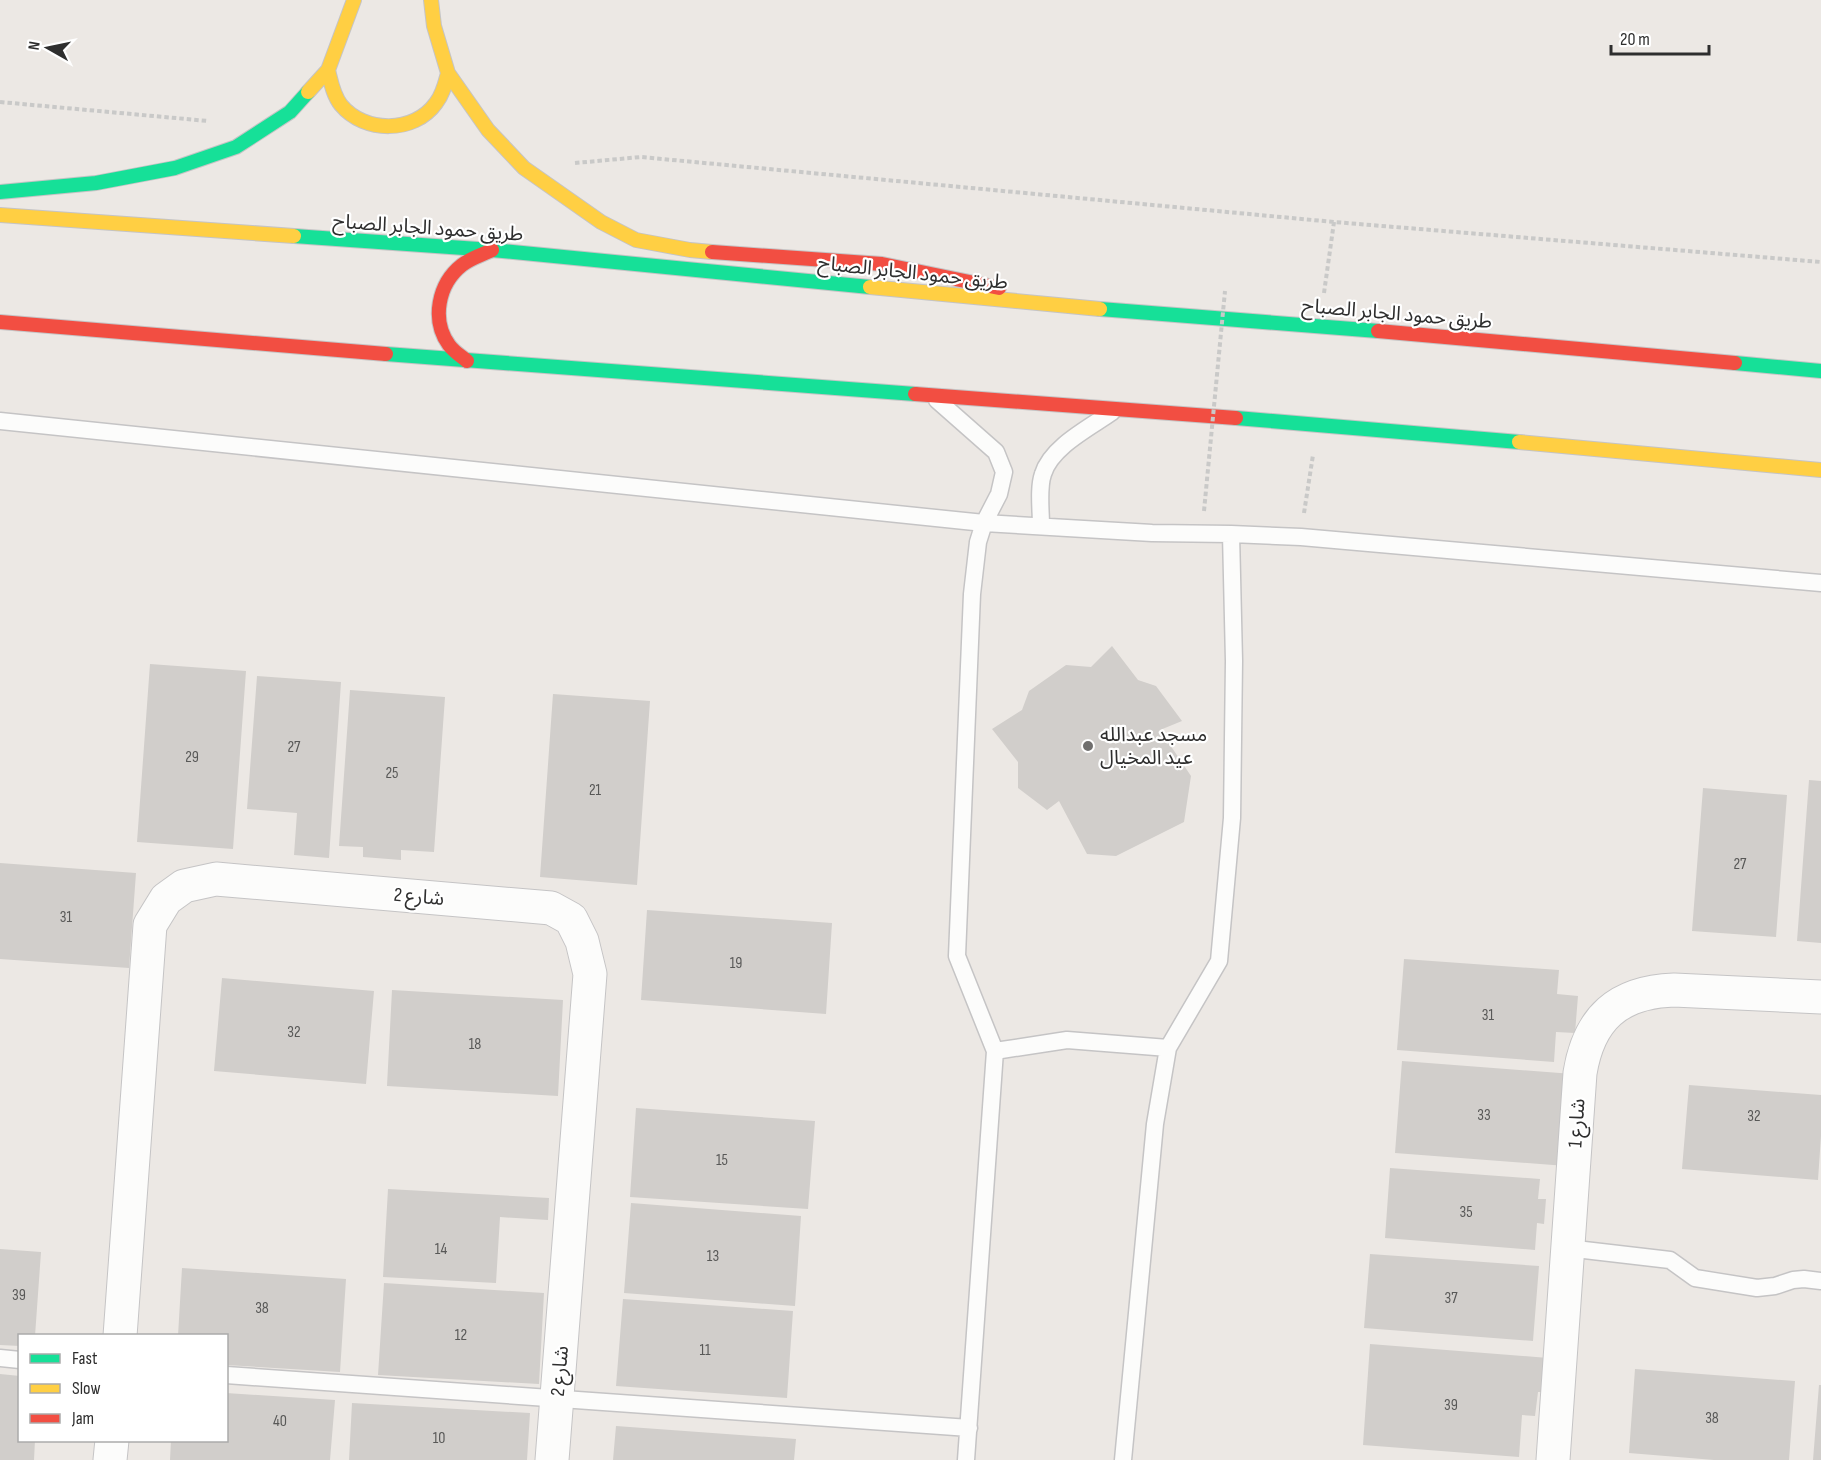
<svg xmlns="http://www.w3.org/2000/svg" width="1821" height="1460" font-family="'Sofia Sans Condensed','Noto Sans Arabic',sans-serif">
<style>
.building{fill:#d1cecb}
.lines{fill:none;stroke-linecap:round;stroke-linejoin:round}
.lane-casing{stroke:#c5c4c5;stroke-width:19}
.street-casing{stroke:#c5c4c5;stroke-width:35}
.fast-casing{stroke:#c5c4c5;stroke-width:16}
.slow-casing{stroke:#c5c4c5;stroke-width:16}
.jam-casing{stroke:#c5c4c5;stroke-width:16}
.path{stroke:#c9c9c8;stroke-width:4;stroke-dasharray:4.5 3;stroke-linecap:butt}
.lane{stroke:#fcfcfb;stroke-width:16}
.street{stroke:#fcfcfb;stroke-width:33}
.fast{stroke:#16e098;stroke-width:14}
.slow{stroke:#ffcf43;stroke-width:14}
.jam{stroke:#f24e42;stroke-width:14}
.path-bridge{stroke:#c9c9c8;stroke-width:4;stroke-dasharray:4.5 3;stroke-linecap:butt}
.poi-dot{fill:#706f6e;stroke:#fff;stroke-width:2}
.labels{text-anchor:middle;stroke-width:4.5;stroke-linejoin:round;paint-order:stroke}
.number-label{font-size:16px;fill:#585857}
.street-label{font-size:20px;fill:#2e2e2e;stroke:#fff}
.poi-label{font-size:20px;fill:#2e2e2e;stroke:#fff;text-anchor:start}
</style>
<rect width="100%" height="100%" fill="#ece8e4"/>
<path class="building" d="M1112,646L1138,680L1156,686L1182,721L1160,730L1191,776L1184,822L1116,856L1087,854L1059,801L1047,810L1018,788V762L992,729L1022,710L1029,691L1066,665L1091,667Z
M150,664L246,671L233,849L137,842Z
M257,676L341,682L329,858L294,855L297,813L247,809Z
M350,690L445,697L434,852L401,850V860L363,857V847L339,846Z
M553,694L650,701L637,885L540,877Z
M1809,780L1821,781V943L1797,941Z
M1703,788L1787,795L1776,937L1692,931Z
M0,863L136,873L129,968L0,959Z
M647,910L832,923L826,1014L641,1000Z
M1404,959L1559,970L1557,994L1578,996L1575,1033L1556,1032L1554,1062L1397,1050Z
M222,978L374,991L366,1084L214,1071Z
M392,990L563,1000L558,1096L387,1086Z
M1402,1061L1573,1074L1566,1166L1395,1153Z
M1689,1085L1821,1095V1136L1818,1180L1682,1169Z
M636,1108L815,1121L808,1209L630,1197Z
M1390,1168L1540,1179L1538,1199H1546L1544,1224L1537,1223L1535,1250L1385,1238Z
M388,1189L549,1198L548,1220L500,1217L496,1283L383,1277Z
M631,1203L801,1216L795,1306L624,1293Z
M0,1249L41,1252L35,1336H20V1346L0,1345Z
M1370,1254L1539,1266L1533,1341L1364,1328Z
M182,1268L346,1279L340,1372L226,1365V1336H178Z
M384,1283L544,1293L539,1384L378,1375Z
M623,1299L793,1311L787,1398L616,1386Z
M1370,1344L1548,1358L1545,1392H1538L1535,1416L1522,1415L1519,1457L1363,1445Z
M1635,1369L1795,1381L1789,1460H1714L1629,1453Z
M0,1374L20,1376V1440H35L34,1460H0Z
M1819,1385H1821V1460H1813Z
M226,1393L335,1400L330,1460H170L171,1440H226Z
M352,1403L530,1413L527,1460H349Z
M616,1426L796,1439L794,1460H613Z"/>
<g class="lines">
<g class="lane-casing">
<path id="lane" d="M937,400L996,452L1004,472L999,494L984,523L978,542L972,594L957,956L995,1051L966,1460
M0,421L984,523L1152,533L1231,534L1301,537L1821,583
M1041,525C1041,511 1038,488 1043,474C1051,447 1089,428 1112,412
M995,1051L1067,1040L1168,1048
M1567,1248L1670,1260L1695,1278L1757,1288L1775,1286L1793,1280L1804,1279L1821,1281
M0,1358L20,1360
M226,1375L969,1428
M1123,1460L1155,1124L1168,1048L1219,961L1232,818L1234,661L1231,534"/>
</g>
<g class="street-casing">
<path id="street" d="M120,1336L150,925L166,899L184,886L216,879L551,908L571,919L582,941L590,974L552,1460
M110,1460L112,1440
M1553,1460L1580,1073C1589,1018 1618,992 1674,990L1821,997"/>
</g>
<g class="fast-casing">
<path id="fast" d="M0,192L96,183L175,168L236,147L290,112L308,92
M294,236L492,250L870,287
M1100,309L1378,331
M386,354L915,394
M1735,363L1821,371
M1236,418L1519,442"/>
</g>
<g class="slow-casing">
<path id="slow" d="M431,0L434,26L448,73L488,130L524,168L601,222L636,240L690,250L712,252
M328,70C331,82 333,95 341,105C364,133 414,134 436,103C443,94 445,84 448,73
M308,92L328,70L354,0
M0,215L294,236
M870,287L1100,309
M1519,442L1821,470"/>
</g>
<g class="jam-casing">
<path id="jam" d="M712,252L882,264L999,288
M0,322L386,354
M1378,331L1735,363
M467,361C461,356 454,352 449,345C431,320 438,284 462,265C471,258 482,255 492,250
M915,394L1236,418"/>
</g>
<path class="path" d="M0,102L208,121
M575,163L641,157L1334,222L1821,262
M1324,293L1334,222
M1304,513L1313,455"/>
<use href="#lane" class="lane"/>
<use href="#street" class="street"/>
<use href="#fast" class="fast"/>
<use href="#slow" class="slow"/>
<use href="#jam" class="jam"/>
<path class="path-bridge" d="M1204,511L1225,291"/>
</g>
<circle class="poi-dot" cx="1088" cy="746" r="6"/>
<g class="labels">
<g class="number-label">
<text x="294" y="752">27</text>
<text x="192" y="762">29</text>
<text x="392" y="778">25</text>
<text x="595" y="795">21</text>
<text x="1740" y="869">27</text>
<text x="66" y="922">31</text>
<text x="736" y="968">19</text>
<text x="1488" y="1020">31</text>
<text x="294" y="1037">32</text>
<text x="475" y="1049">18</text>
<text x="1484" y="1120">33</text>
<text x="1754" y="1121">32</text>
<text x="722" y="1165">15</text>
<text x="1466" y="1217">35</text>
<text x="441" y="1254">14</text>
<text x="713" y="1261">13</text>
<text x="19" y="1300">39</text>
<text x="1451" y="1303">37</text>
<text x="262" y="1313">38</text>
<text x="461" y="1340">12</text>
<text x="705" y="1355">11</text>
<text x="1451" y="1410">39</text>
<text x="1712" y="1423">38</text>
<text x="280" y="1426">40</text>
<text x="439" y="1443">10</text>
</g>
<g class="street-label">
<text transform="translate(428 227) rotate(4)" y="7">طريق حمود الجابر الصباح</text>
<text transform="translate(913 272) rotate(6)" y="7">طريق حمود الجابر الصباح</text>
<text transform="translate(1397 313) rotate(5)" y="7">طريق حمود الجابر الصباح</text>
<text transform="translate(419 896) rotate(5)" y="7">شارع 2</text>
<text transform="translate(1576 1123) rotate(-86)" y="7">شارع 1</text>
<text transform="translate(559 1371) rotate(-85)" y="7">شارع 2</text>
</g>
<g class="poi-label">
<text x="1100" y="741">مسجد عبدالله<tspan x="1100" dy="23">عيد المخيال</tspan></text>
</g>
</g>
<rect x="18" y="1334" width="210" height="108" fill="#ffffff" stroke="#ababab" stroke-width="1.5"/>
<rect x="30" y="1354" width="30" height="9" fill="#16e098" stroke="#ababab" stroke-width="1.5"/>
<text x="72" y="1364" font-size="18" fill="#2e2e2e">Fast</text>
<rect x="30" y="1384" width="30" height="9" fill="#ffcf43" stroke="#ababab" stroke-width="1.5"/>
<text x="72" y="1394" font-size="18" fill="#2e2e2e">Slow</text>
<rect x="30" y="1414" width="30" height="9" fill="#f24e42" stroke="#ababab" stroke-width="1.5"/>
<text x="72" y="1424" font-size="18" fill="#2e2e2e">Jam</text>
<g transform="translate(48 48) rotate(279)" stroke="#ffffff" stroke-width="4.5" paint-order="stroke">
<path d="M0-4.5L10 22L0 15L-10 22Z" fill="#2e2e2e"/>
<text y="-9" font-size="16" font-weight="bold" text-anchor="middle" fill="#2e2e2e">N</text>
</g>
<path d="M1611 45v9h98v-9" fill="none" stroke="#2e2e2e" stroke-width="3"/>
<text x="1620" y="45" font-size="18" fill="#2e2e2e" stroke="#ffffff" stroke-width="4.5" paint-order="stroke">20 m</text>
</svg>
